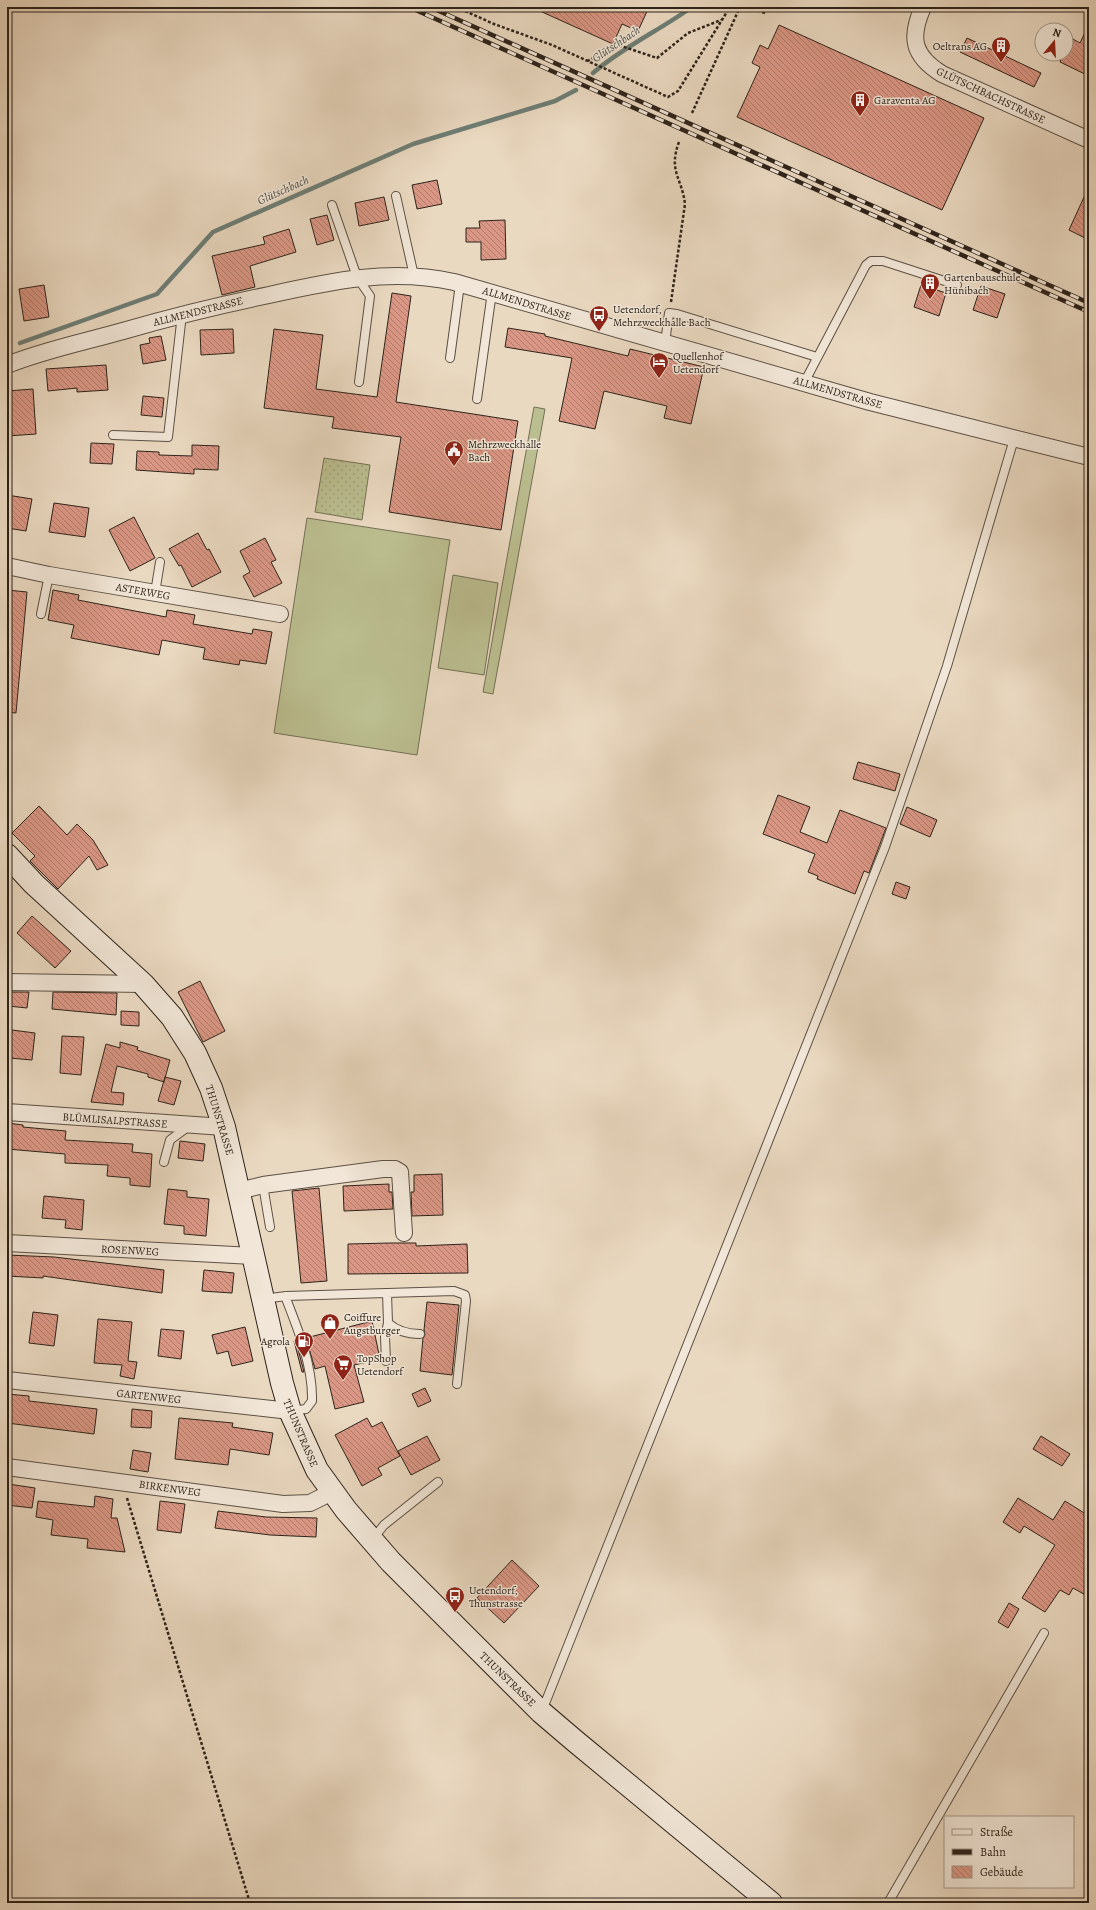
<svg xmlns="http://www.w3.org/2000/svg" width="1096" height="1910" font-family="Alegreya,serif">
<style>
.grass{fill:url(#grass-dots);stroke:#747055}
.pitch{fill:#bbbe90;stroke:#747055}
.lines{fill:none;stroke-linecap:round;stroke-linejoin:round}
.stream{stroke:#6d7e75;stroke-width:4.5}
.building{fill:url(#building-back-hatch);stroke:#2d231a}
.lane-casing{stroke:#5c5044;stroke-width:10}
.street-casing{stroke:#5c5044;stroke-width:18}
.secondary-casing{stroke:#2d231a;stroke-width:24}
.path{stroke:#2d231a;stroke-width:2.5;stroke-dasharray:3 2;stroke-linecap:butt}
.lane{stroke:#f1e6d7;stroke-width:8}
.street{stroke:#f1e6d7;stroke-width:16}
.secondary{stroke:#f1e6d7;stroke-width:22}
.rail-casing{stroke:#2d231a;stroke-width:4.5}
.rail{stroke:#f1e6d7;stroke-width:3;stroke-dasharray:9;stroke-linecap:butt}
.labels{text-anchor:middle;stroke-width:3;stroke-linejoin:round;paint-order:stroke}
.poi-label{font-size:11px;fill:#2d231a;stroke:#f1e6d7;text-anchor:start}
.street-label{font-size:11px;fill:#2d231a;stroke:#f1e6d7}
.water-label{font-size:12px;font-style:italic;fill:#4d5048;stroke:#f1e6d7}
</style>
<defs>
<pattern id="grass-dots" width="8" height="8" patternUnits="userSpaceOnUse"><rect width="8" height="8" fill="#bbbe90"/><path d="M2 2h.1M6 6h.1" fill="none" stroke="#a1a37c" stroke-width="1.8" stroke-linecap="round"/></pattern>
<pattern id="building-back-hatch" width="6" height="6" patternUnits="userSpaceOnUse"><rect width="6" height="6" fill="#db9785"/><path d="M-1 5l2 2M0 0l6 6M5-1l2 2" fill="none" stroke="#b27b6c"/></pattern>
</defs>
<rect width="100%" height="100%" fill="#ead9c1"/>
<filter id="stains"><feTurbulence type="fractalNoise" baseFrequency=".005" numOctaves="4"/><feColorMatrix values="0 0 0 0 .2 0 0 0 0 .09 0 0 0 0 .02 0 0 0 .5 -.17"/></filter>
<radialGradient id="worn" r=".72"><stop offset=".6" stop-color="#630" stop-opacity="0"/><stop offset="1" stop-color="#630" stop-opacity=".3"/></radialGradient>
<path class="grass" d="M324,458L370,465L362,520L315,512Z"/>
<path class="pitch" d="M534,407L545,409L493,694L483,692Z
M307,518L450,540L417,755L274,733Z
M453,575L498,583L484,675L438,668Z"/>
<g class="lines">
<path class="stream" d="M593,73C623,47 660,30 692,7
M20,343L157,294L213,232L413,144L555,101L576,90"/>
</g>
<path class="building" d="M531,7H649L638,31L622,24L613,44Z
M1089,24V76L1060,62L1063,54H1066V48L1071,38L1080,43Z
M779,25L984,118L942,210L737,117L760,67L752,63L760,45L768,49Z
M967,38L1041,73L1034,87L960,52Z
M437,180L442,204L417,209L412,185Z
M1089,186V240L1069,230Z
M384,197L389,220L359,226L355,203Z
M327,215L334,240L317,245L310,219Z
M505,220L506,259L481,260V242H466V228H480L479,221Z
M289,229L296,252L250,266L255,287L222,295L212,256L265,244L263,237Z
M44,285L49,317L24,321L19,289Z
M921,285L946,293L939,316L914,307Z
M981,286L1005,294L997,318L973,310Z
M392,293L411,296L396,402L518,421L501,530L389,512L401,437L332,428L334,417L264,408L274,329L323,335L316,389L377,397Z
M508,328L545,334V336L628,356L630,349L704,367L691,424L664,418L667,406L604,391L595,429L559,421L572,358L505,347Z
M233,329L234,353L201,355L200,330Z
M161,336L166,360L143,364L140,345L150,343L149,338Z
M106,365L108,390L77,392V388L48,391L46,369Z
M33,389L36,434L7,436V391Z
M143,396L164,398L162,417L141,415Z
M91,443L114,444L112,464L90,463Z
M192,445L219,446L218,470L194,469V474L136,470L137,451L159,452V455L192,456Z
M7,495L32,499L26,531L7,528Z
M54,503L89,508L85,537L49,532Z
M134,517L155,558L130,571L109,530Z
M198,533L207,550L209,549L221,572L192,587L181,565L179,566L169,549Z
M265,538L276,560L271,562L282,583L254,597L243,576L250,572L240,551Z
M7,590L27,592L16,713L7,712Z
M53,590L79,595L78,600L166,617L167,610L195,615L193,624L252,634L253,629L272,632L266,664L240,660L239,665L203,659L205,648L162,640L159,655L71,638L74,625L48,620Z
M858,762L900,774L895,791L853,779Z
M778,795L810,807L800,832L827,843L840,810L886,828L869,873L864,871L855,894L817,879L818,876L808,872L815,854L763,834Z
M39,806L67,835L77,824L93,840L108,865L97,870L89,856L58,889L30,861L35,856L12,833Z
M907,807L937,820L930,837L900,824Z
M896,882L910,887L906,899L892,894Z
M32,916L71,951L55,968L17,933Z
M200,981L225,1031L203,1042L178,992Z
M9,992H29L27,1008L8,1006Z
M53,992L117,993L116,1015L52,1009Z
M121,1011L139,1012V1026L121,1025Z
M12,1030L35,1033L32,1060L9,1058Z
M62,1036L84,1037L81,1075L60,1073Z
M120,1042L138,1047L137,1050L170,1060L164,1082L148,1077V1074L117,1066L111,1092L124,1093L123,1105L91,1102L106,1044L120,1048Z
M165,1077L181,1081L174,1105L158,1101Z
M7,1123L23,1125V1127L66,1131L65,1140L133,1144L132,1152L152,1154L150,1187L130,1185V1178L107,1176L108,1165L65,1163V1154L7,1149Z
M180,1141L205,1144L203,1161L178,1158Z
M442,1174L443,1215L412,1216L411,1192H414V1175Z
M389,1184V1192H392L393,1209L344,1211L343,1186Z
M319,1188L327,1281L301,1283L292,1191Z
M168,1189L187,1191V1197L209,1199L206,1236L184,1234V1226L164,1224Z
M44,1196L84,1200L82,1230L65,1228L66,1220L42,1218Z
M390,1243H416V1246L467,1244L468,1273L348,1274V1244Z
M7,1255L54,1257L164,1270L162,1293L43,1276V1278L7,1276Z
M204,1270L234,1273L232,1293L202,1291Z
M427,1302L459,1305L452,1375L420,1371L423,1338L425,1335L424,1330Z
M33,1312L58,1315L54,1346L29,1343Z
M98,1319L132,1322L128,1361L137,1362L134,1379L120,1376L122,1365L94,1363Z
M372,1321L380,1359L354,1365L364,1402L335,1409L325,1366L315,1369L306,1338Z
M245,1327L253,1361L232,1366L228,1351L217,1354L212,1335Z
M161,1329L184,1331L181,1359L158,1356Z
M294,1341H296L304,1372H302Z
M425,1388L431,1401L418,1407L412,1394Z
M7,1394L29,1396V1401L97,1409L94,1434L7,1423Z
M132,1409L152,1411L151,1428L131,1427Z
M179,1418L233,1423L232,1427L273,1433L269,1455L230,1449L228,1465L175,1459Z
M367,1418L372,1427L382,1422L400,1456L378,1468L382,1475L362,1486L335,1435Z
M427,1436L440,1460L411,1475L398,1451Z
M1041,1436L1070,1454L1062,1466L1033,1449Z
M133,1450L151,1453L148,1472L130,1469Z
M8,1484L35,1488L32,1508L7,1505Z
M95,1496L113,1499L111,1518H117L125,1552L87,1548L88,1539L51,1535L53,1520L36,1517L38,1501L94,1507Z
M1018,1498L1053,1520L1065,1501L1089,1516V1597L1073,1588L1069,1595L1060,1590L1045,1612L1022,1598L1055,1545L1024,1526L1020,1533L1003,1522Z
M160,1501L185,1504L181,1533L157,1530Z
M218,1511L266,1517L317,1518L316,1537L270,1535L215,1528Z
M512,1560L539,1586L504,1623L477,1598Z
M1009,1603L1019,1609L1008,1628L998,1622Z"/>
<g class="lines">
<g class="lane-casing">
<path id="lane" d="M396,196L414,276
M332,205L357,277L370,296L359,382
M665,343L669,313L677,314L817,357
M450,358L460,284
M804,383L866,265L871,261H883L957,285
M477,399L492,292
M113,435L168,437L182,314
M155,593L160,562
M41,614L49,575
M164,1162L170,1140L189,1126
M263,1185L270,1227
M387,1293L388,1323C397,1331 408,1334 420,1334
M285,1296C298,1329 313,1366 312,1401L306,1409L291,1411
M263,1299L286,1296L454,1291L465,1295L466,1301L457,1384
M386,1361L385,1337L388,1323
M372,1540L384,1525L438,1482
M542,1711L885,847L947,666L1014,439
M888,1903L1044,1633"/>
</g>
<g class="street-casing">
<path id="street" d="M923,7C909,38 913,56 942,74L1089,140
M7,365C44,350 84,342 123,331C171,317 220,305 269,295C331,281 391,268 454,282L870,402L1089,457
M7,566L49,575L280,614
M7,982L143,984
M7,1112L224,1127
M238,1191L263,1185L383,1169H395L400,1172L404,1233
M7,1243L253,1256
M7,1380L290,1411
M7,1467L283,1504L310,1503L332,1492"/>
</g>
<g class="secondary-casing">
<path id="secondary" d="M7,855L34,884L143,984L172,1017L195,1053L211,1088L224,1127L282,1383L290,1411L317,1470L346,1510L391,1562L541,1712L575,1741L771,1903"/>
</g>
<path class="path" d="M456,7L494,24L552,45L668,97L678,91L730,7
M748,7L765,13
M587,61L621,46L657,58L688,33L721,20
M692,113L740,7
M671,302L685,204C682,178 668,171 679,142
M127,1498L250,1903"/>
<use href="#lane" class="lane"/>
<use href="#street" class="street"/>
<use href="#secondary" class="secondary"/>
<g class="rail-casing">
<path id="rail" d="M409,7L1089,312
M430,7L1089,303"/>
</g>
<use href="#rail" class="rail"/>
</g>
<defs>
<g id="building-pin" transform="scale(1)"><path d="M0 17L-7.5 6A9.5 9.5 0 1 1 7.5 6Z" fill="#8f2418" stroke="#f1e6d7"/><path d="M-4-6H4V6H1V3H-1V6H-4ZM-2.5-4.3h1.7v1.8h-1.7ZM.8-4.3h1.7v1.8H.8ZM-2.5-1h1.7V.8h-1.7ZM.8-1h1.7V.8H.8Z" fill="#fff"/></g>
<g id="bus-pin" transform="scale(1)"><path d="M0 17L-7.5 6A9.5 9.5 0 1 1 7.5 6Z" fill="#8f2418" stroke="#f1e6d7"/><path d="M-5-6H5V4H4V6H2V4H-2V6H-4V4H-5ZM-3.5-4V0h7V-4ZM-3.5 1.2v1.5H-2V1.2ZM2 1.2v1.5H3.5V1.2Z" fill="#fff"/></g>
<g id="hotel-pin" transform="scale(1)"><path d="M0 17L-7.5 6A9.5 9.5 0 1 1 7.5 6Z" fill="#8f2418" stroke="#f1e6d7"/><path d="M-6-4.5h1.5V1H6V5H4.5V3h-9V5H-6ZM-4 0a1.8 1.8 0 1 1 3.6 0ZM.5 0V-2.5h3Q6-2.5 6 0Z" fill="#fff"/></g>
<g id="civic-pin" transform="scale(1)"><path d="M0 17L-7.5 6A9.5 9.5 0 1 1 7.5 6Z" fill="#8f2418" stroke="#f1e6d7"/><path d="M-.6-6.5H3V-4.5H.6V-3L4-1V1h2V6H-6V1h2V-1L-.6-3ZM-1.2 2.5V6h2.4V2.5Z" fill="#fff"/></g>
<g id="shop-pin" transform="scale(1)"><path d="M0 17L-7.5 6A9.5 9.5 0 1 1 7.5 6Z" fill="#8f2418" stroke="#f1e6d7"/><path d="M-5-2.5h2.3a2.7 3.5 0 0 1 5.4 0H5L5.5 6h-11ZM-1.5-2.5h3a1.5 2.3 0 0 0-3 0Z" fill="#fff"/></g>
<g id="fuel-pin" transform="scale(1)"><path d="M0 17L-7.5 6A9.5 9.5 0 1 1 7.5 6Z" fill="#8f2418" stroke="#f1e6d7"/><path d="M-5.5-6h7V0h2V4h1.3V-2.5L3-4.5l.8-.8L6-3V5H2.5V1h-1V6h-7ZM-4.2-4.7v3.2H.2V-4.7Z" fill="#fff"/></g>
<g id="supermarket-pin" transform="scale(1)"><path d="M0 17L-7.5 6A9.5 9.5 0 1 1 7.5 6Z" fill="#8f2418" stroke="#f1e6d7"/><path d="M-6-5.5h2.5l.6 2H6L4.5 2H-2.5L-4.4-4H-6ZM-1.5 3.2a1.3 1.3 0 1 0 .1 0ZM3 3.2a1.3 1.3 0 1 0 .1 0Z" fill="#fff"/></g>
</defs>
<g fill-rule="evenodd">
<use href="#building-pin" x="1001" y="46"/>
<use href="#building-pin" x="860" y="100"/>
<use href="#building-pin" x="930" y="283"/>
<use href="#bus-pin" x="599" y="315"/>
<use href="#hotel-pin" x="659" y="362"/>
<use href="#civic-pin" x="454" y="450"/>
<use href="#shop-pin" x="330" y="1323"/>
<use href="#fuel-pin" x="304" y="1341"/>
<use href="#supermarket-pin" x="343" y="1364"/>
<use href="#bus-pin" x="455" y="1596"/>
</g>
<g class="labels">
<g class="poi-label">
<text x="987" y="50" text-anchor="end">Oeltrans AG</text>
<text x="874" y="104">Garaventa AG</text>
<text x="944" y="281">Gartenbauschule<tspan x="944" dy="13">Hünibach</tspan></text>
<text x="613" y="313">Uetendorf,<tspan x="613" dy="13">Mehrzweckhalle Bach</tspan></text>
<text x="673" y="360">Quellenhof<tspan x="673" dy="13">Uetendorf</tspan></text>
<text x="468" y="448">Mehrzweckhalle<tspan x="468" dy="13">Bach</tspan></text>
<text x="344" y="1321">Coiffure<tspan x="344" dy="13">Augstburger</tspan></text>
<text x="290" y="1345" text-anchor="end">Agrola</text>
<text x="357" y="1362">TopShop<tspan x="357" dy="13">Uetendorf</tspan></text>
<text x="469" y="1594">Uetendorf,<tspan x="469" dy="13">Thunstrasse</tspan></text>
</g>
<g class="street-label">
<text transform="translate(991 95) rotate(25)" y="4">GLÜTSCHBACHSTRASSE</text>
<text transform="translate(527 303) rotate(17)" y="4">ALLMENDSTRASSE</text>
<text transform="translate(198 311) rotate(-14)" y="4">ALLMENDSTRASSE</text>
<text transform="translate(838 392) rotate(16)" y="4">ALLMENDSTRASSE</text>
<text transform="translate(143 591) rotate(10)" y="4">ASTERWEG</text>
<text transform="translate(115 1120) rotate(4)" y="4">BLÜMLISALPSTRASSE</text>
<text transform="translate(220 1120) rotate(73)" y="4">THUNSTRASSE</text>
<text transform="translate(130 1250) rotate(3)" y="4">ROSENWEG</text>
<text transform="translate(149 1396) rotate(6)" y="4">GARTENWEG</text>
<text transform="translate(301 1433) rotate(67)" y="4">THUNSTRASSE</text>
<text transform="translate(170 1488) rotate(8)" y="4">BIRKENWEG</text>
<text transform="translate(508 1679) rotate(44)" y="4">THUNSTRASSE</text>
</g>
<g class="water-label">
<text transform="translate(616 44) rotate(-34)" y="4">Glütschbach</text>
<text transform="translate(283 190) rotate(-24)" y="4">Glütschbach</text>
</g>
</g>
<rect width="1096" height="1910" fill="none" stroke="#ead9c1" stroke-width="24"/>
<rect x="8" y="8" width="1080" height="1894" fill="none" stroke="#2d231a" stroke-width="2"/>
<rect x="12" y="12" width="1072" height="1886" fill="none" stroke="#2d231a"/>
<rect x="944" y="1816" width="130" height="72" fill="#f1e6d7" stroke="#a3988b"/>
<rect x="952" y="1829" width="20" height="6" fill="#f1e6d7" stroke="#a3988b"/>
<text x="980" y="1836" font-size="12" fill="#2d231a">Straße</text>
<rect x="952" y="1849" width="20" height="6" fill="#2d231a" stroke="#a3988b"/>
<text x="980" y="1856" font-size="12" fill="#2d231a">Bahn</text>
<rect x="952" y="1866" width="20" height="12" fill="url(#building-back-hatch)" stroke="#a3988b"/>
<text x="980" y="1876" font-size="12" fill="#2d231a">Gebäude</text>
<g transform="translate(1054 42) rotate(18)"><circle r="19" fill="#f1e6d7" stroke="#a3988b"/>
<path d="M0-3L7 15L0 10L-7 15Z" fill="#8f2418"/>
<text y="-6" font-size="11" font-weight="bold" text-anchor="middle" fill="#2d231a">N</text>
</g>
<rect width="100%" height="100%" filter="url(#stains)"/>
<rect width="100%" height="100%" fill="url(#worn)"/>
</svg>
